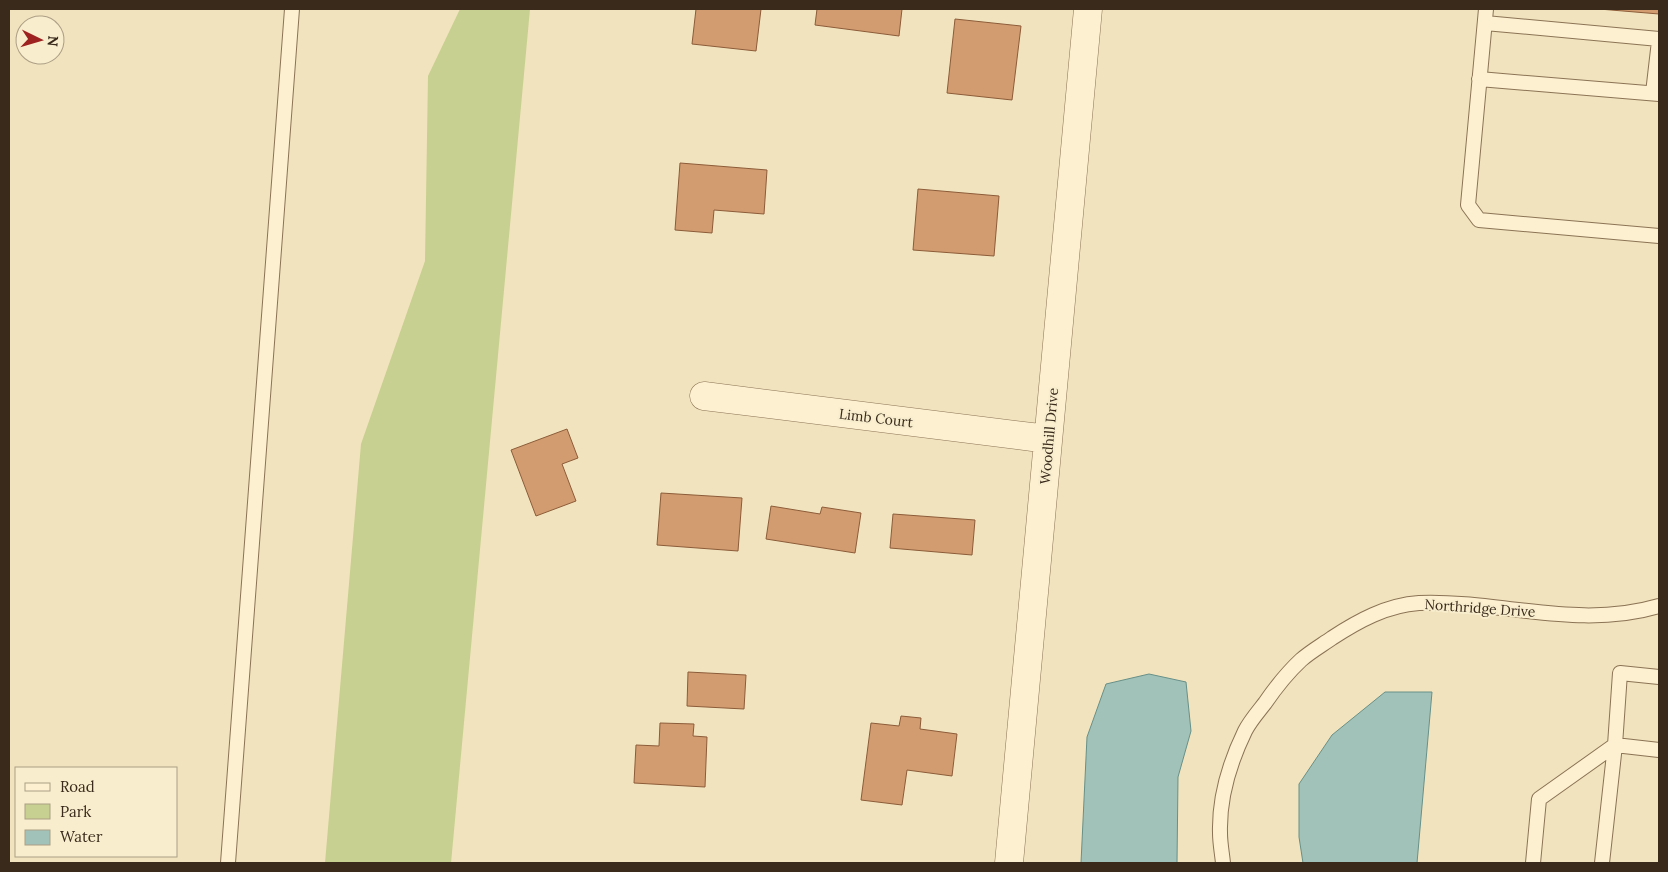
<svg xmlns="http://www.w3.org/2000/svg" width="1668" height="872" font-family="Lora,serif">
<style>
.green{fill:#c7d090}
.water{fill:#a1c2b9;stroke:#689088}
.building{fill:#d39c70;stroke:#8c5c39}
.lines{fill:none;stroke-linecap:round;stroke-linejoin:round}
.lane-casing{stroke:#8b7355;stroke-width:16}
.street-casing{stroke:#8b7355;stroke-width:29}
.lane{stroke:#fcf0d1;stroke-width:14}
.street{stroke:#fcf0d1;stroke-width:28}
.labels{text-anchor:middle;stroke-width:4;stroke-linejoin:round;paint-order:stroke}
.street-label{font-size:14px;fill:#392a1b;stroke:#f8edcd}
</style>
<rect width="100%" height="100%" fill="#f1e3bd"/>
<path class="green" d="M460,9H530L451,863H325L361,444L425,261L428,76Z"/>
<path class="water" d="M1149,674L1186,682L1191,731L1178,777L1177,863H1081L1087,737L1106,684Z
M1385,692H1432L1417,863H1303L1299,837V784L1332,735Z"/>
<path class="building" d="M696,9H761L756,51L692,44Z
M817,9H902L899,36L815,25Z
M1599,9H1659V14Z
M955,19L1021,26L1012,100L947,93Z
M680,163L767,170L764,214L714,210L712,233L675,230Z
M918,189L999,196L994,256L913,250Z
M567,429L578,458L562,464L576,501L536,516L511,450Z
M661,493L742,498L738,551L657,545Z
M771,506L820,514L822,507L861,513L855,553L766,539Z
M893,514L975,520L972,555L890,548Z
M688,672L746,675L744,709L687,706Z
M901,716L921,718L920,729L957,734L952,776L907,770L902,805L861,800L871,723L899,726Z
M660,723L694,724L693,736L707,737L705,787L634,783L636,745L659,746Z"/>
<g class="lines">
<g class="lane-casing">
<path id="lane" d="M1486,9L1468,205L1479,220L1659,236
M1485,23L1659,39
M1479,79L1659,94
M1653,93L1659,41
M228,863L292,9
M1223,863C1222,853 1220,843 1220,833C1219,799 1230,762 1245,731C1250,721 1258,712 1265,703C1276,687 1287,673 1301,660C1310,652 1322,645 1332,638C1358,621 1387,605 1419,603C1501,600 1577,630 1659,606
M1533,863L1539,799L1615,745L1659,750
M1602,863L1615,745L1620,673L1659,677"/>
</g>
<g class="street-casing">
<path id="street" d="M704,396L1048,439
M1009,863L1088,9"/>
</g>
<use href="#lane" class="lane"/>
<use href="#street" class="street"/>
</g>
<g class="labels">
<g class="street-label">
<text transform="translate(876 418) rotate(7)" y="5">Limb Court</text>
<text transform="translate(1049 436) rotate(-85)" y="5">Woodhill Drive</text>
<text transform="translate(1480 608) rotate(4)" y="5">Northridge Drive</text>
</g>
</g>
<rect width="1668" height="872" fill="none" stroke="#392a1b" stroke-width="20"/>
<rect x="15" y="767" width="162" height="90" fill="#f8edcd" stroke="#ac9f86"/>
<rect x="25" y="783" width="25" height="8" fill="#fcf0d1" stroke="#ac9f86"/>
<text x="60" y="792" font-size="15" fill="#392a1b">Road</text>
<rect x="25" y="804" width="25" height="15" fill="#c7d090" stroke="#ac9f86"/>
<text x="60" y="817" font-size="15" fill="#392a1b">Park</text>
<rect x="25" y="830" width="25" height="15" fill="#a1c2b9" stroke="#ac9f86"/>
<text x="60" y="842" font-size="15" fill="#392a1b">Water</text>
<g transform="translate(40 40) rotate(95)"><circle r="24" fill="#f8edcd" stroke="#ac9f86"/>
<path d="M0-4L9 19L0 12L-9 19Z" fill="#9e2320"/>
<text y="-8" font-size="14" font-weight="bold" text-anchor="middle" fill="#392a1b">N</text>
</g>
</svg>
